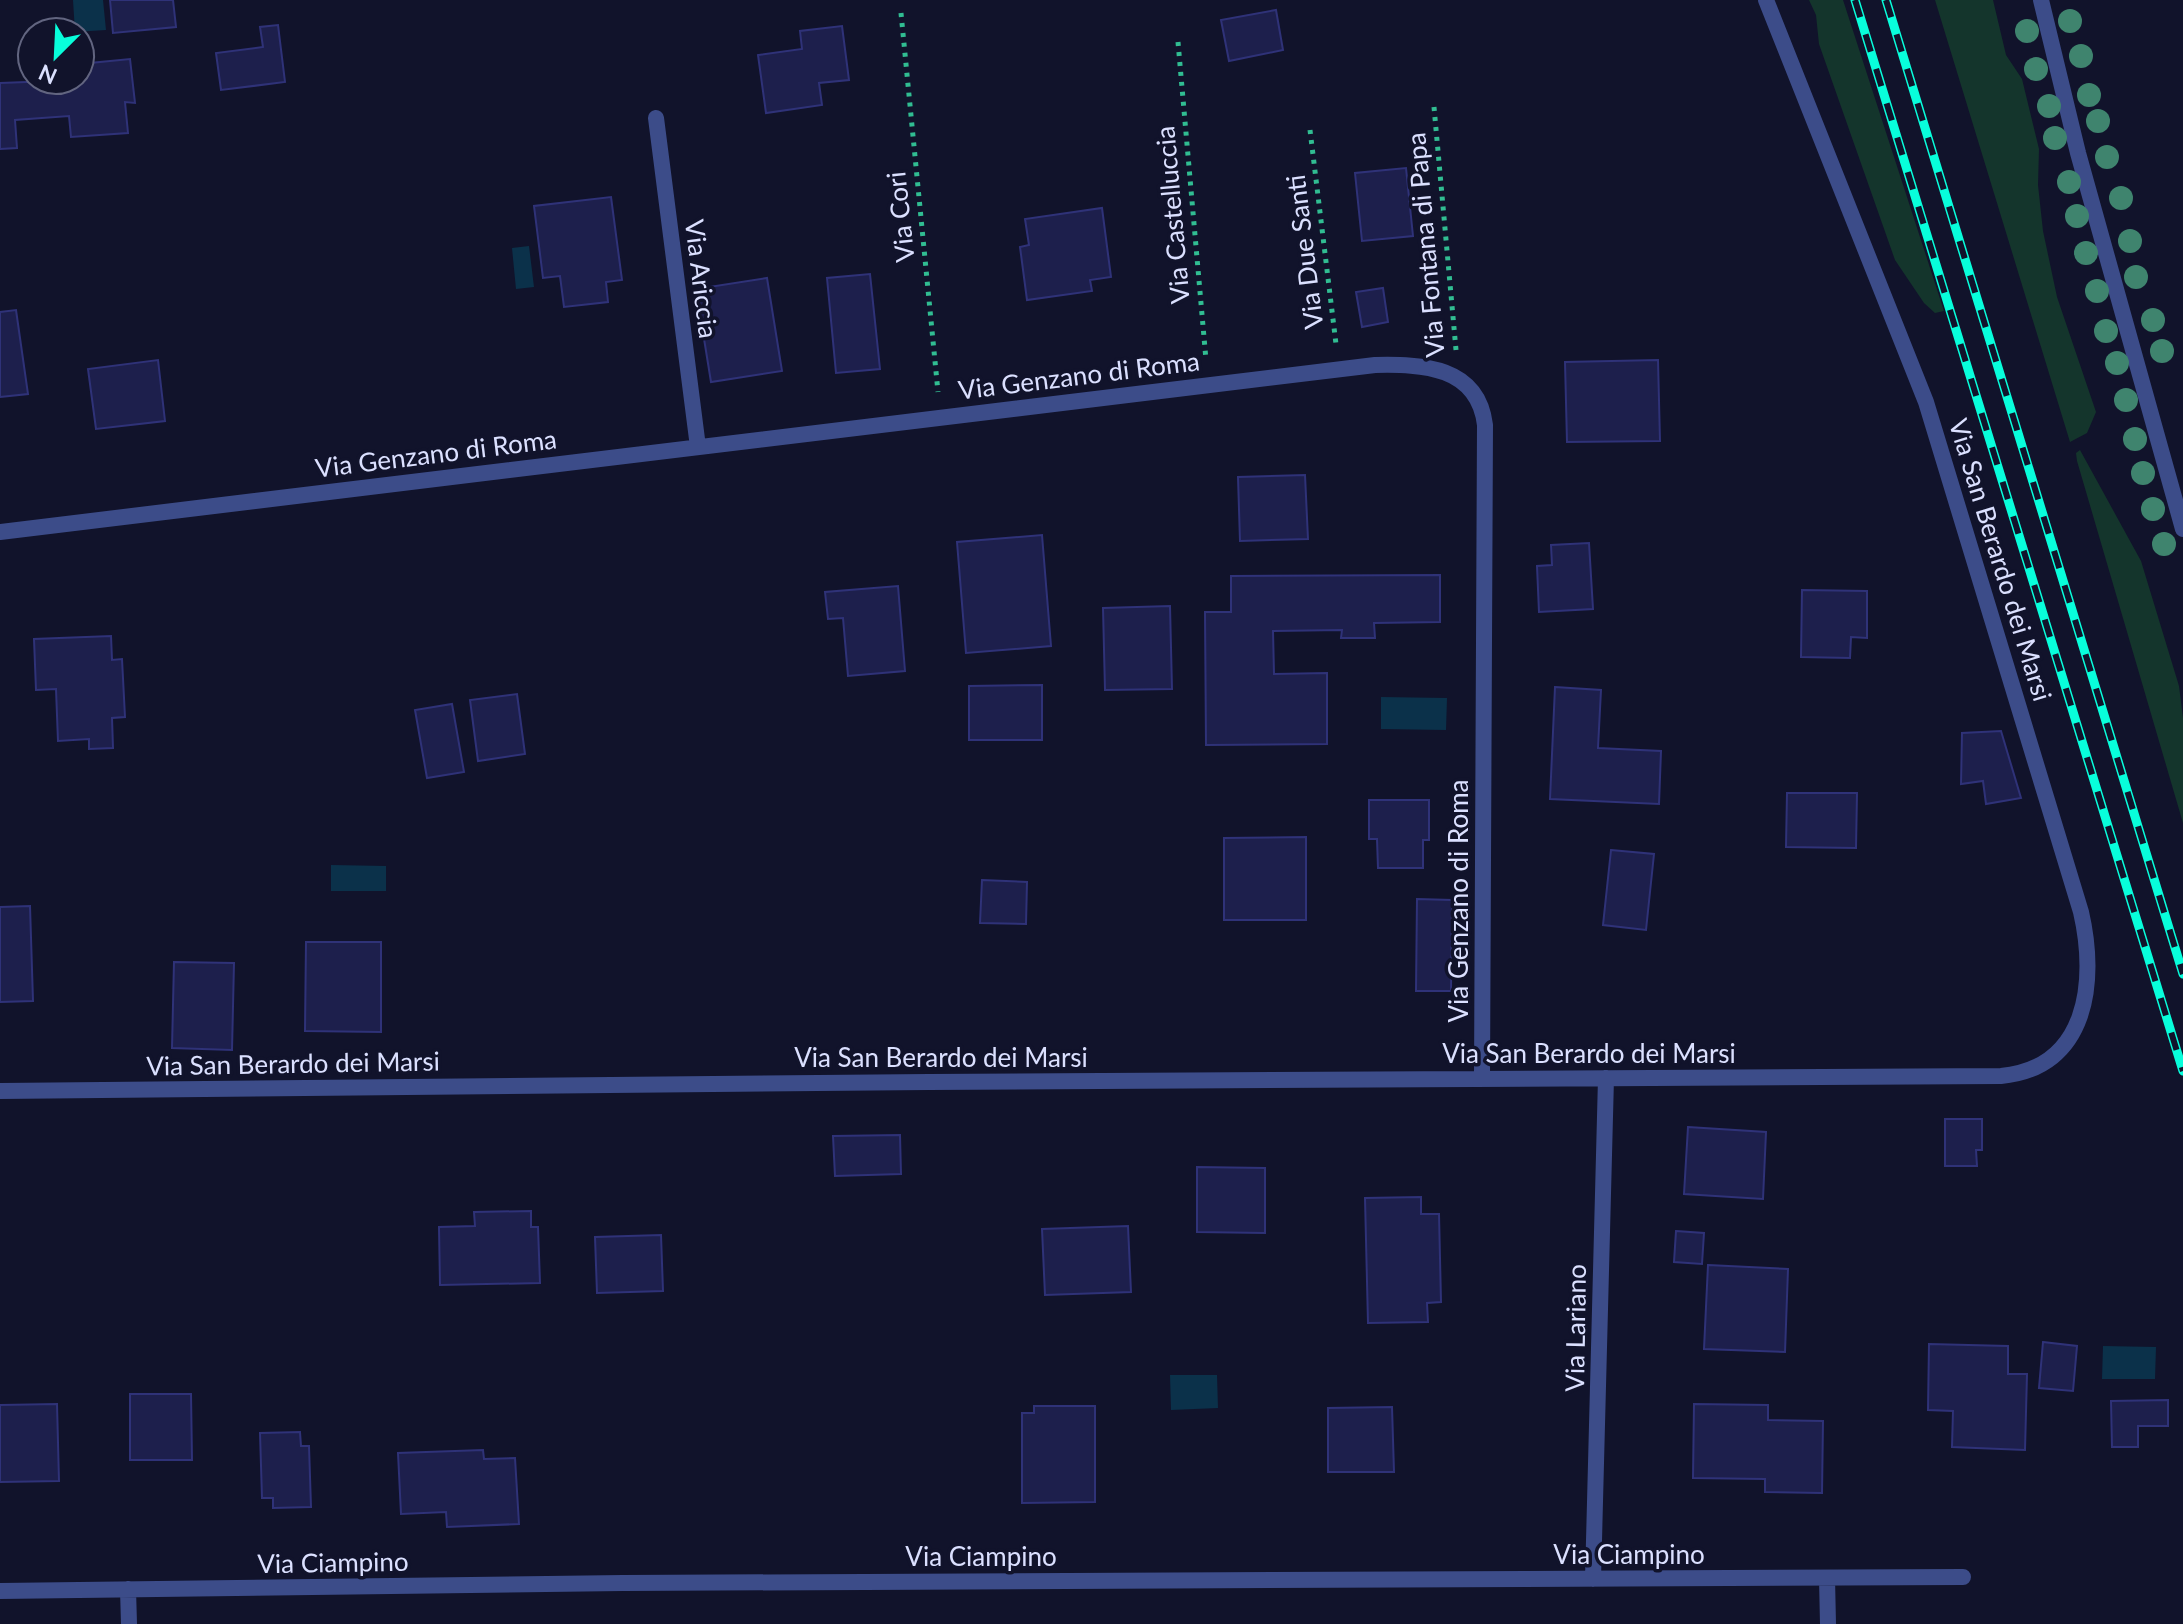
<svg xmlns="http://www.w3.org/2000/svg" width="2183" height="1624" font-family="Lato,sans-serif">
<style>
.green{fill:#14352c}
.water{fill:#0b314a}
.building{fill:#1d1f4c;stroke:#2f3278;stroke-width:2}
.lines{fill:none;stroke-linecap:round;stroke-linejoin:round}
.path{stroke:#31bd92;stroke-width:5;stroke-dasharray:4 6;stroke-linecap:butt}
.street{stroke:#3c4c89;stroke-width:16}
.rail-casing{stroke:#08fedb;stroke-width:9}
.rail{stroke:#11132b;stroke-width:6;stroke-dasharray:18;stroke-linecap:butt}
.tree{fill:#3f846e}
.labels{text-anchor:middle;stroke-width:7;stroke-linejoin:round;paint-order:stroke}
.street-label{font-size:26px;fill:#dbe0ff;stroke:#11132b}
</style>
<rect width="100%" height="100%" fill="#11132b"/>
<path class="green" d="M1809,0H1843L1944,311L1935,313L1924,303L1895,260L1819,44L1816,15Z
M1935,0H1993L2006,55L2022,79L2039,149L2038,185L2043,231L2057,297L2096,412L2087,433L2070,442Z
M2080,450L2141,561L2179,686L2183,718V823L2077,461L2076,453Z"/>
<path class="water" d="M73,0H103L106,30L75,32Z
M529,246L534,287L516,289L512,248Z
M1381,697L1447,698L1446,730L1381,729Z
M331,865L386,866V891H331Z
M2103,1346L2156,1347L2155,1379H2102Z
M1170,1375H1217L1218,1408L1171,1410Z"/>
<path class="building" d="M110,0H173L176,27L113,33Z
M1276,10L1283,50L1229,61L1221,20Z
M278,25L285,82L221,90L216,53L263,47L260,27Z
M842,26L849,80L819,83L822,105L766,113L758,55L802,49L800,31Z
M130,59L135,103L125,102L128,133L71,137L69,116L15,120L17,148L0,149V83L80,80V64Z
M1406,168L1413,236L1362,241L1355,173Z
M611,197L622,280L606,282L608,302L564,307L560,276L543,278L534,206Z
M1102,208L1111,277L1090,280L1092,291L1027,300L1020,247L1029,245L1025,219Z
M870,274L880,369L836,373L827,278Z
M767,278L782,371L711,382L696,289Z
M1383,288L1388,322L1362,327L1356,292Z
M16,310L28,394L0,397V312Z
M158,360L165,421L96,429L88,369Z
M1658,360L1660,441L1567,442L1565,362Z
M1305,475L1308,539L1240,541L1238,477Z
M1042,535L1051,646L966,653L957,542Z
M1589,543L1593,609L1539,612L1537,566L1552,565L1551,545Z
M1440,575V622L1374,623L1375,638H1341L1342,630L1273,631L1274,674L1327,673V744L1206,745L1205,612H1231V576Z
M898,586L905,671L848,676L843,618L828,619L825,592Z
M1802,590L1867,591V638L1851,637L1850,658L1801,657Z
M1170,606L1172,689L1105,690L1103,608Z
M111,636L112,660L122,659L125,717L112,718L113,748L89,749V739L58,741L56,689L36,690L34,639Z
M1042,685V740H969V686Z
M1555,687L1601,690L1598,748L1661,751L1659,804L1550,799Z
M517,694L525,754L478,761L470,700Z
M452,704L464,772L427,778L415,710Z
M2001,731L2021,798L1986,804L1983,781L1961,784L1962,733Z
M1787,793H1857L1856,848L1786,847Z
M1369,800H1429V840H1423V868H1378L1377,839H1369Z
M1306,837V920H1224V838Z
M1611,850L1654,854L1646,930L1603,925Z
M982,880L1027,882L1026,924L980,923Z
M1417,899L1452,900L1451,991H1416Z
M30,906L33,1001L0,1002V907Z
M306,942H381V1032L305,1031Z
M174,962L234,963L232,1050L172,1048Z
M1945,1119H1982V1150H1976L1977,1166H1945Z
M1688,1127L1766,1132L1763,1199L1684,1194Z
M900,1135L901,1174L835,1176L833,1136Z
M1197,1167L1265,1168V1233L1197,1232Z
M1421,1197V1214H1439L1441,1302L1427,1303L1428,1322L1368,1323L1365,1198Z
M531,1211V1227H538L540,1283L440,1285L439,1227L475,1226L474,1212Z
M1128,1226L1131,1292L1045,1295L1042,1229Z
M1676,1231L1704,1233L1702,1264L1674,1262Z
M661,1235L663,1291L597,1293L595,1237Z
M1708,1265L1788,1269L1785,1352L1704,1349Z
M2043,1342L2077,1346L2073,1391L2039,1388Z
M1929,1344L2008,1346V1374H2027L2025,1450L1952,1447L1953,1411L1928,1410Z
M130,1394H191L192,1460H130Z
M2168,1400V1426H2138V1447H2112L2111,1401Z
M57,1404L59,1481L0,1482V1405Z
M1694,1404L1768,1405V1420L1823,1421L1822,1493L1765,1492V1479L1693,1478Z
M1034,1406H1095V1502L1022,1503V1413H1034Z
M1392,1407L1394,1472H1328V1408Z
M300,1432L301,1446H309L311,1507L273,1508V1498H262L260,1433Z
M483,1450L484,1459L515,1458L519,1524L447,1527L446,1512L401,1514L398,1453Z"/>
<g class="lines">
<path class="path" d="M901,13L938,392
M1178,42L1206,360
M1434,107L1456,350
M1310,130L1336,344"/>
<path class="street" d="M2041,0L2078,153L2183,529
M656,118L698,447
M0,532L1375,365C1422,364 1478,366 1485,425L1482,1079
M0,1091L929,1082L2001,1076C2088,1068 2097,981 2081,912L1926,402L1766,0
M1827,1578L1828,1624
M1593,1579L1606,1078
M128,1589L129,1624
M0,1591L623,1583L1963,1577"/>
<g class="rail-casing">
<path id="rail" d="M1855,0L2183,1071
M1886,0L2183,974"/>
</g>
<use href="#rail" class="rail"/>
</g>
<g class="tree">
<circle cx="2070" cy="21" r="12"/>
<circle cx="2027" cy="31" r="12"/>
<circle cx="2081" cy="56" r="12"/>
<circle cx="2036" cy="69" r="12"/>
<circle cx="2089" cy="95" r="12"/>
<circle cx="2049" cy="106" r="12"/>
<circle cx="2098" cy="121" r="12"/>
<circle cx="2055" cy="138" r="12"/>
<circle cx="2107" cy="157" r="12"/>
<circle cx="2069" cy="182" r="12"/>
<circle cx="2121" cy="198" r="12"/>
<circle cx="2077" cy="216" r="12"/>
<circle cx="2130" cy="241" r="12"/>
<circle cx="2086" cy="253" r="12"/>
<circle cx="2136" cy="277" r="12"/>
<circle cx="2097" cy="291" r="12"/>
<circle cx="2153" cy="320" r="12"/>
<circle cx="2106" cy="331" r="12"/>
<circle cx="2162" cy="351" r="12"/>
<circle cx="2117" cy="363" r="12"/>
<circle cx="2126" cy="400" r="12"/>
<circle cx="2135" cy="439" r="12"/>
<circle cx="2143" cy="473" r="12"/>
<circle cx="2153" cy="509" r="12"/>
<circle cx="2164" cy="544" r="12"/>
</g>
<g class="labels">
<g class="street-label">
<text transform="translate(1173 215) rotate(-95)" y="9">Via Castelluccia</text>
<text transform="translate(901 217) rotate(-96)" y="9">Via Cori</text>
<text transform="translate(1426 245) rotate(-95)" y="9">Via Fontana di Papa</text>
<text transform="translate(1305 252) rotate(-97)" y="9">Via Due Santi</text>
<text transform="translate(701 279) rotate(83)" y="9">Via Ariccia</text>
<text transform="translate(1079 376) rotate(-7)" y="9">Via Genzano di Roma</text>
<text transform="translate(436 454) rotate(-7)" y="9">Via Genzano di Roma</text>
<text transform="translate(2000 560) rotate(73)" y="9">Via San Berardo dei Marsi</text>
<text transform="translate(1459 901) rotate(-90)" y="9">Via Genzano di Roma</text>
<text x="1589" y="1063">Via San Berardo dei Marsi</text>
<text x="941" y="1067">Via San Berardo dei Marsi</text>
<text transform="translate(293 1064) rotate(-1)" y="9">Via San Berardo dei Marsi</text>
<text transform="translate(1576 1328) rotate(-89)" y="9">Via Lariano</text>
<text x="1629" y="1564">Via Ciampino</text>
<text x="981" y="1566">Via Ciampino</text>
<text transform="translate(333 1563) rotate(-1)" y="9">Via Ciampino</text>
</g>
</g>
<g transform="translate(56 56) rotate(204)"><circle r="38" fill="#11132b" stroke="#626580" stroke-width="2"/>
<path d="M0-6L14 30L0 20L-14 30Z" fill="#08fedb"/>
<text y="-12" font-size="22" font-weight="bold" text-anchor="middle" fill="#dbe0ff">N</text>
</g>
</svg>
